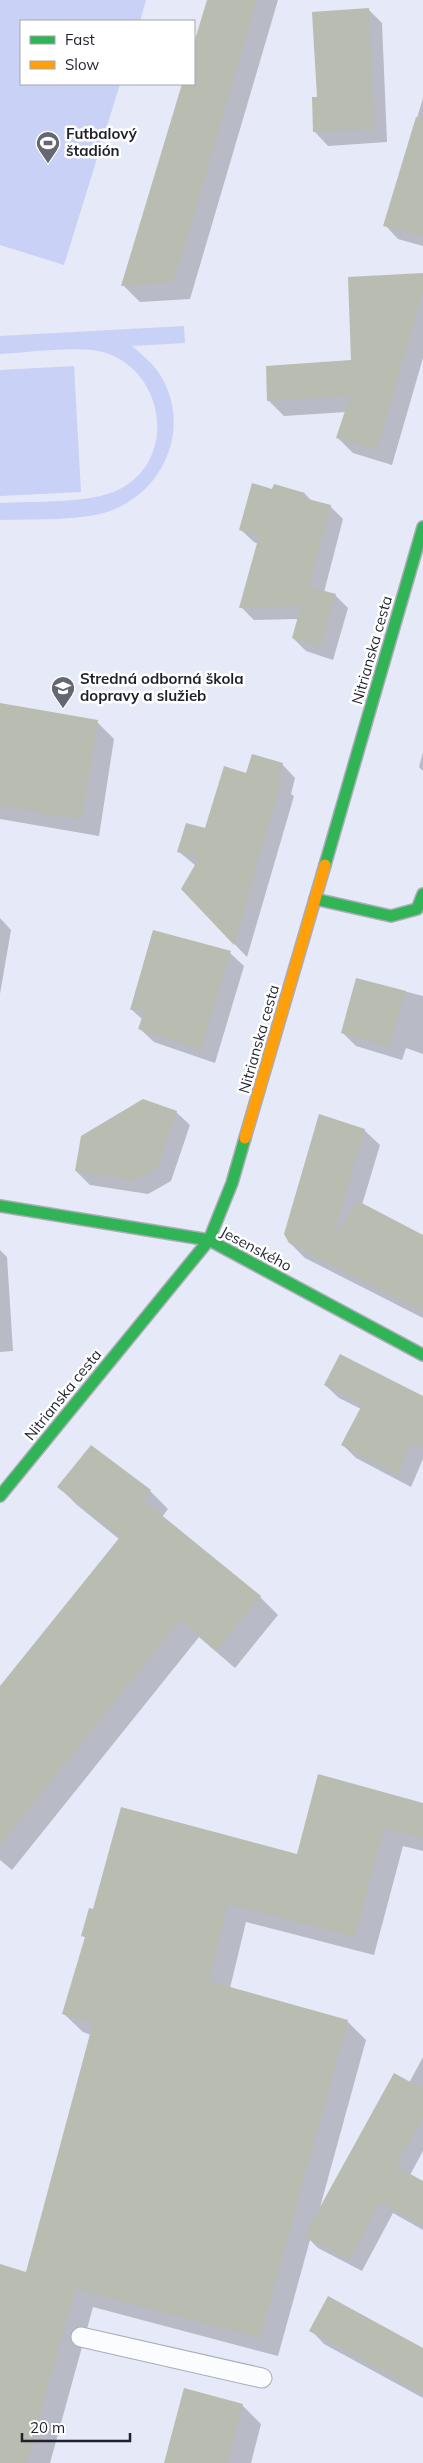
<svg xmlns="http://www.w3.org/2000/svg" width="423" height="2463" font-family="Mulish,sans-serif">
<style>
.green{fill:#cad1f6}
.shadow{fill:#0003}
.building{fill:#b9bcb1}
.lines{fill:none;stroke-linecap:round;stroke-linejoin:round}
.lane-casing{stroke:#aaacb8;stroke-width:21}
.fast-casing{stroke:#aaacb8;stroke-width:14}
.slow-casing{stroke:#aaacb8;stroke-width:14}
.lane{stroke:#fbfcfe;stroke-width:19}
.fast{stroke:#30b455;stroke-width:11}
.slow{stroke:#ff9f0a;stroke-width:11}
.labels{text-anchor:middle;stroke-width:5;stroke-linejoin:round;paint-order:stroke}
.poi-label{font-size:15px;font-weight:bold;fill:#1f212c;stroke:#fff;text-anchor:start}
.street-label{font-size:15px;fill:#1f212c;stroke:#fff}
</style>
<rect width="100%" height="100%" fill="#e6e9f7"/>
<path class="green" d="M0,0H146L140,21H21V84H120L64,265L0,245Z
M184,326L185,343L132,346C141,354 150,361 157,370C193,421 168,490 110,511C82,521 31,519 0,520V503C33,501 92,504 120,489C176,460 166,376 109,354C84,344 28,353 0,354V336Z
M74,366L81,492L0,496V370Z"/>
<path class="shadow" d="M208,0H278L190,299L140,302L123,285L183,84H194V49Z
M368,9L382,23L387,142L328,146L315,132L318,98Z
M423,98V246L398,239L385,225Z
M423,274V358L392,465L353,453L338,438L346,412L284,416L268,400L352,361Z
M273,491L305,494L312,501L330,506L343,519L324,592L335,595L348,608L333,660L306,651L293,638L298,619L254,620L241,607L258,544L254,542L240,529Z
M0,705L97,722L114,739L99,836L0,819Z
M423,752V771L419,767Z
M282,764L295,778L291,794L294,796L247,957L182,889L196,866L178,851L206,829L246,774Z
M0,918L11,930L0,994Z
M230,953L244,966L215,1063L154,1042L140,1029L143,1020L131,1009Z
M357,979L423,996V1054L406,1048L402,1060L356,1046L343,1033Z
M176,1112L190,1125L171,1181L148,1194L90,1185L76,1171Z
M364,1130L380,1145L362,1205L423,1238V1318L305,1258L290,1243Z
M0,1250L7,1257L13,1351L0,1352Z
M325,1385L423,1398V1459L411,1487L356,1458L343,1445L361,1409L339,1398Z
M59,1487L150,1491L168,1509L162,1517L260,1597L278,1615L235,1668L199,1637L12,1870L0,1860V1688L119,1539L77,1505Z
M423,1804V1851L403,1846L374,1955L246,1922L230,1988L347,2021L366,2040L319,2211L409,2083L423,2057V2151L410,2175L423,2182V2230L393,2213L362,2271L318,2248L310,2240L278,2356L93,2307L50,2463H0V2265L27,2273L91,2035L83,2032L64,2014L86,1938L83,1935L94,1911L298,1856Z
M311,2330L423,2349V2398L324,2344Z
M242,2405L261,2424L251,2463H165Z"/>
<path class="building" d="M207,0H257L174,282L121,286L182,84H194V43Z
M369,8L374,129L313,132L312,97H317L312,12Z
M416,117L423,118V236L383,226Z
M423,273V291L377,450L336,438L350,396L267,401L266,366L351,360L348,277Z
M252,483L272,489L274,484L305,493L304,498L331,505L309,587L336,594L320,647L292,638L301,606L239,608L259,536L239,530Z
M0,703L98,720L81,820L0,806Z
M252,754L283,763L278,781L281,782L234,945L181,889L199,858L177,852L186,823L205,828L224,766L246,773Z
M153,930L231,951L201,1050L138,1029L145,1009L130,1010Z
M356,978L406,991L389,1047L341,1033Z
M143,1099L177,1111L157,1168L134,1181L75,1171L81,1136Z
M319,1114L365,1129L333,1237L358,1201L423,1235V1312L289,1243L284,1234Z
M340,1354L423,1396V1448L412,1442L397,1475L341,1445L362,1405L324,1385Z
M91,1445L151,1490L143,1500L261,1596L216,1651L180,1620L0,1845V1686L120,1537L57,1487Z
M318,1774L423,1803V1838L384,1828L355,1937L228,1904L209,1981L348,2020L260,2338L75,2289L27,2463H0V2264L26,2272L93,2023L62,2014L85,1937L81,1936L89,1908L93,1909L121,1807L297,1854Z
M394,2073L423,2089V2118L396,2166L423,2181V2226L380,2202L350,2260L304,2236Z
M328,2296L423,2348V2393L309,2331Z
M184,2388L243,2404L227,2463H164Z"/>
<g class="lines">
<g class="lane-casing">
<path id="lane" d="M81,2337L262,2378"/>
</g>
<g class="fast-casing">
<path id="fast" d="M325,865L423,527
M315,899L391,916L417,909L423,894
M0,1206L209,1240L423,1355
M0,1496L209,1240L232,1183L245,1138"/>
</g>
<g class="slow-casing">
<path id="slow" d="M245,1138L325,865"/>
</g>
<use href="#lane" class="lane"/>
<use href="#fast" class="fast"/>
<use href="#slow" class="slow"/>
</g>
<defs>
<g id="stadium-pin" transform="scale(1.25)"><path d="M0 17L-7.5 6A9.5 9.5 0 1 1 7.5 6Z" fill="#656773" stroke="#fff"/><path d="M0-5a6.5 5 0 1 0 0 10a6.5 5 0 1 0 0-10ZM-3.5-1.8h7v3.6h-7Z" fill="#fff"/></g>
<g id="school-pin" transform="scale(1.25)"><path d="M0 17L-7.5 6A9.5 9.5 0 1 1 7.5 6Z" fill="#656773" stroke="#fff"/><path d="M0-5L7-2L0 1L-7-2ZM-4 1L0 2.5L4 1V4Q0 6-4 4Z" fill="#fff"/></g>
</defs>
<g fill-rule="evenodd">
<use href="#stadium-pin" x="48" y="143"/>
<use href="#school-pin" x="63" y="688"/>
</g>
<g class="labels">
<g class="poi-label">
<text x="66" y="139">Futbalový<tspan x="66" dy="17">štadión</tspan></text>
<text x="80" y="684">Stredná odborná škola<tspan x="80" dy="17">dopravy a služieb</tspan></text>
</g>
<g class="street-label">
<text transform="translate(372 650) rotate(-74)" y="5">Nitrianska cesta</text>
<text transform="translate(259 1039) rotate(-74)" y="5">Nitrianska cesta</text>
<text transform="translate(256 1249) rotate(28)" y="5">Jesenského</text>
<text transform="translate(63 1395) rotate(-51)" y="5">Nitrianska cesta</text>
</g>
</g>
<rect x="20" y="20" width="175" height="65" fill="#ffffff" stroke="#a5a6ab"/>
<rect x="30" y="36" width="25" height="8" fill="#30b455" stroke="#a5a6ab"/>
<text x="65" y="45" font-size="15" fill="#1f212c">Fast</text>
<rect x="30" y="61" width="25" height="8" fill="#ff9f0a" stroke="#a5a6ab"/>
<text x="65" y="70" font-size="15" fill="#1f212c">Slow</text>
<path d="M22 2433v8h108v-8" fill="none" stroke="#1f212c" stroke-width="2.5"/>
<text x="30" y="2433" font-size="15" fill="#1f212c" stroke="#ffffff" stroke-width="4" paint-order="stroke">20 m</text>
</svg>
